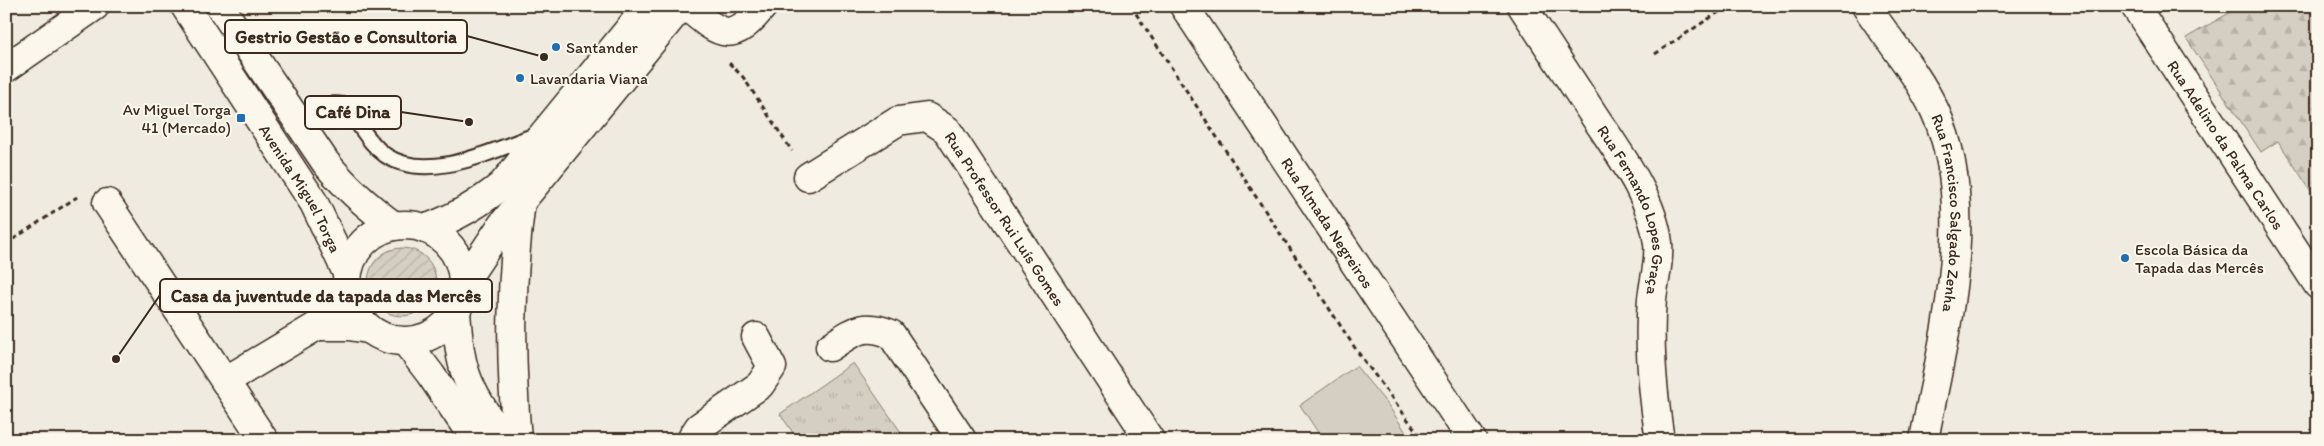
<svg xmlns="http://www.w3.org/2000/svg" width="2324" height="446" font-family="Itim,sans-serif">
<style>
.grass{fill:#d5cec3;stroke:#887c70}
.forest{fill:url(#forest-firs);stroke:#887c70}
.park{fill:url(#park-tufts);stroke:#887c70}
.garden{fill:url(#garden-furrows);stroke:#887c70}
.lines{fill:none;stroke-linecap:round;stroke-linejoin:round}
.lane-casing{stroke:#3b2a1e;stroke-width:18}
.street-casing{stroke:#3b2a1e;stroke-width:31}
.secondary-casing{stroke:#3b2a1e;stroke-width:31}
.path{stroke:#3b2a1e;stroke-width:3;stroke-dasharray:5 4;stroke-linecap:butt}
.lane{stroke:#fbf7ec;stroke-width:14}
.street{stroke:#fbf7ec;stroke-width:28}
.secondary{stroke:#fbf7ec;stroke-width:28}
.poi-dot{fill:#1f6fb2;stroke:#fbf7ec;stroke-width:2}
.labels{text-anchor:middle;stroke-width:4;stroke-linejoin:round;paint-order:stroke}
.poi-label{font-size:16px;fill:#3b2a1e;stroke:#fbf7ec;text-anchor:start}
.street-label{font-size:16px;fill:#3b2a1e;stroke:#fbf7ec}
.leader{fill:none;stroke:#3b2a1e;stroke-width:2}
.callout-dot{fill:#3b2a1e;stroke:#fbf7ec;stroke-width:2}
.callout{fill:#fbf7ec;stroke:#3b2a1e;stroke-width:2}
.callout-label{font-size:18px;text-anchor:middle;font-weight:bold;fill:#3b2a1e}
</style>
<defs>
<pattern id="forest-firs" width="22" height="20" patternUnits="userSpaceOnUse" patternTransform="scale(1.25)"><rect width="22" height="20" fill="#d5cec3"/><path d="M5 1l3.5 6h-7zM16 11l3.5 6h-7z" fill="#b8b1a7"/></pattern>
<pattern id="park-tufts" width="24" height="20" patternUnits="userSpaceOnUse" patternTransform="scale(1.25)"><rect width="24" height="20" fill="#d5cec3"/><path d="M3 7l-1-3M5 7V3M7 7l1-3M15 17l-1-3M17 17v-4M19 17l1-3" fill="none" stroke="#b8b1a7"/></pattern>
<pattern id="garden-furrows" width="10" height="10" patternUnits="userSpaceOnUse" patternTransform="scale(1.25)"><rect width="10" height="10" fill="#d5cec3"/><path d="M-1 1l2-2M0 10L10 0M9 11l2-2" fill="none" stroke="#b8b1a7"/></pattern>
</defs>
<rect width="100%" height="100%" fill="#f0ebe0"/>
<filter id="ink" filterUnits="userSpaceOnUse"><feTurbulence type="fractalNoise" baseFrequency=".02" numOctaves="2"/><feDisplacementMap in="SourceGraphic" scale="10" xChannelSelector="R" yChannelSelector="G"/><feConvolveMatrix kernelMatrix="1 2 1 2 8 2 1 2 1" color-interpolation-filters="sRGB"/></filter>
<g filter="url(#ink)">
<path class="grass" d="M1356,366L1388,405L1411,440H1323L1300,405Z"/>
<path class="forest" d="M2241,6H2318V202L2278,141L2261,152L2186,38Z"/>
<path class="park" d="M853,363L903,435L896,440H798L780,414Z"/>
<path class="garden" d="M368 282a34 34 0 1 1 68 0a34 34 0 1 1-68 0Z"/>
<g class="lines">
<g class="lane-casing">
<path id="lane" d="M296,119C313,109 323,102 343,105C358,120 367,142 385,155C428,184 494,150 538,134"/>
</g>
<g class="street-casing">
<g id="street">
<path d="M686,6C720,34 731,46 763,6"/>
<path id="s1" d="M1184,6L1472,440"/>
<path id="s2" d="M1522,6C1545,41 1568,76 1591,111C1617,151 1652,195 1658,243C1660,262 1654,280 1652,299C1648,345 1653,395 1660,440"/>
<path id="s3" d="M1866,6C1888,39 1919,76 1935,111C1980,210 1943,338 1924,440"/>
<path id="s4" d="M2135,6L2318,285"/>
<path d="M6,68L95,6"/>
<path id="s5" d="M808,177L898,121L927,117L947,130L1150,440"/>
<path d="M107,203L264,440"/>
<path d="M317,326H349L368,329"/>
<path d="M830,347C853,332 862,322 891,334L962,440"/>
<path d="M225,381L317,326L337,308L347,292"/>
<path d="M517,440C510,356 510,285 521,201"/>
<path d="M694,440L693,436L699,427L760,385L772,367L756,337"/>
</g>
</g>
<g class="secondary-casing">
<g id="secondary">
<path id="s6" d="M185,6L314,203L347,273"/>
<path d="M220,6L326,163C346,188 368,207 394,226"/>
<circle cx="405" cy="283" r="58"/>
<path d="M425,229C455,218 478,205 502,185L648,6"/>
<path d="M464,282L502,225L681,6"/>
<path d="M456,313C458,334 459,355 466,375C474,398 490,420 503,440"/>
<path d="M406,342L431,375L475,440"/>
</g>
</g>
<path class="path" d="M1131,6L1357,351L1423,440
M1655,54L1728,6
M729,63L743,77L792,151
M6,244L77,197"/>
<use href="#lane" class="lane"/>
<use href="#street" class="street"/>
<use href="#secondary" class="secondary"/>
</g>
</g>
<g class="poi-dot">
<circle cx="556" cy="47" r="5"/>
<circle cx="520" cy="78" r="5"/>
<rect x="236" y="113" width="10" height="10" rx="2.5"/>
<circle cx="2125" cy="258" r="5"/>
</g>
<g class="labels">
<g class="poi-label">
<text x="566" y="53">Santander</text>
<text x="530" y="84">Lavandaria Viana</text>
<text x="231" y="115" text-anchor="end">Av Miguel Torga<tspan x="231" dy="18">41 (Mercado)</tspan></text>
<text x="2135" y="255">Escola Básica da<tspan x="2135" dy="18">Tapada das Mercês</tspan></text>
</g>
<g class="street-label">
<text dy="6" stroke="none"><textPath href="#s4" startOffset="166">Rua Adelino da Palma Carlos</textPath></text>
<text dy="6" stroke="none"><textPath href="#s6" startOffset="216">Avenida Miguel Torga</textPath></text>
<text dy="6" stroke="none"><textPath href="#s2" startOffset="236">Rua Fernando Lopes Graça</textPath></text>
<text dy="6" stroke="none"><textPath href="#s3" startOffset="230">Rua Francisco Salgado Zenha</textPath></text>
<text dy="6" stroke="none"><textPath href="#s5" startOffset="265">Rua Professor Rui Luís Gomes</textPath></text>
<text dy="6" stroke="none"><textPath href="#s1" startOffset="260">Rua Almada Negreiros</textPath></text>
</g>
</g>
<path class="leader" d="M544 57L467 36M469 122L401 112M116 359L160 295"/>
<g class="callout-dot">
<circle cx="544" cy="57" r="5"/>
<circle cx="469" cy="122" r="5"/>
<circle cx="116" cy="359" r="5"/>
</g>
<g class="callout">
<rect x="225" y="20" width="242" height="33" rx="5"/>
<rect x="305" y="96" width="96" height="33" rx="5"/>
<rect x="160" y="279" width="332" height="33" rx="5"/>
</g>
<g class="callout-label">
<text x="346" y="43">Gestrio Gestão e Consultoria</text>
<text x="353" y="118">Café Dina</text>
<text x="326" y="302">Casa da juventude da tapada das Mercês</text>
</g>
<rect width="2324" height="446" fill="none" stroke="#fbf7ec" stroke-width="25"/>
<rect x="12" y="12" width="2299" height="421" fill="none" stroke="#3b2a1e" stroke-width="2" filter="url(#ink)"/>
</svg>
